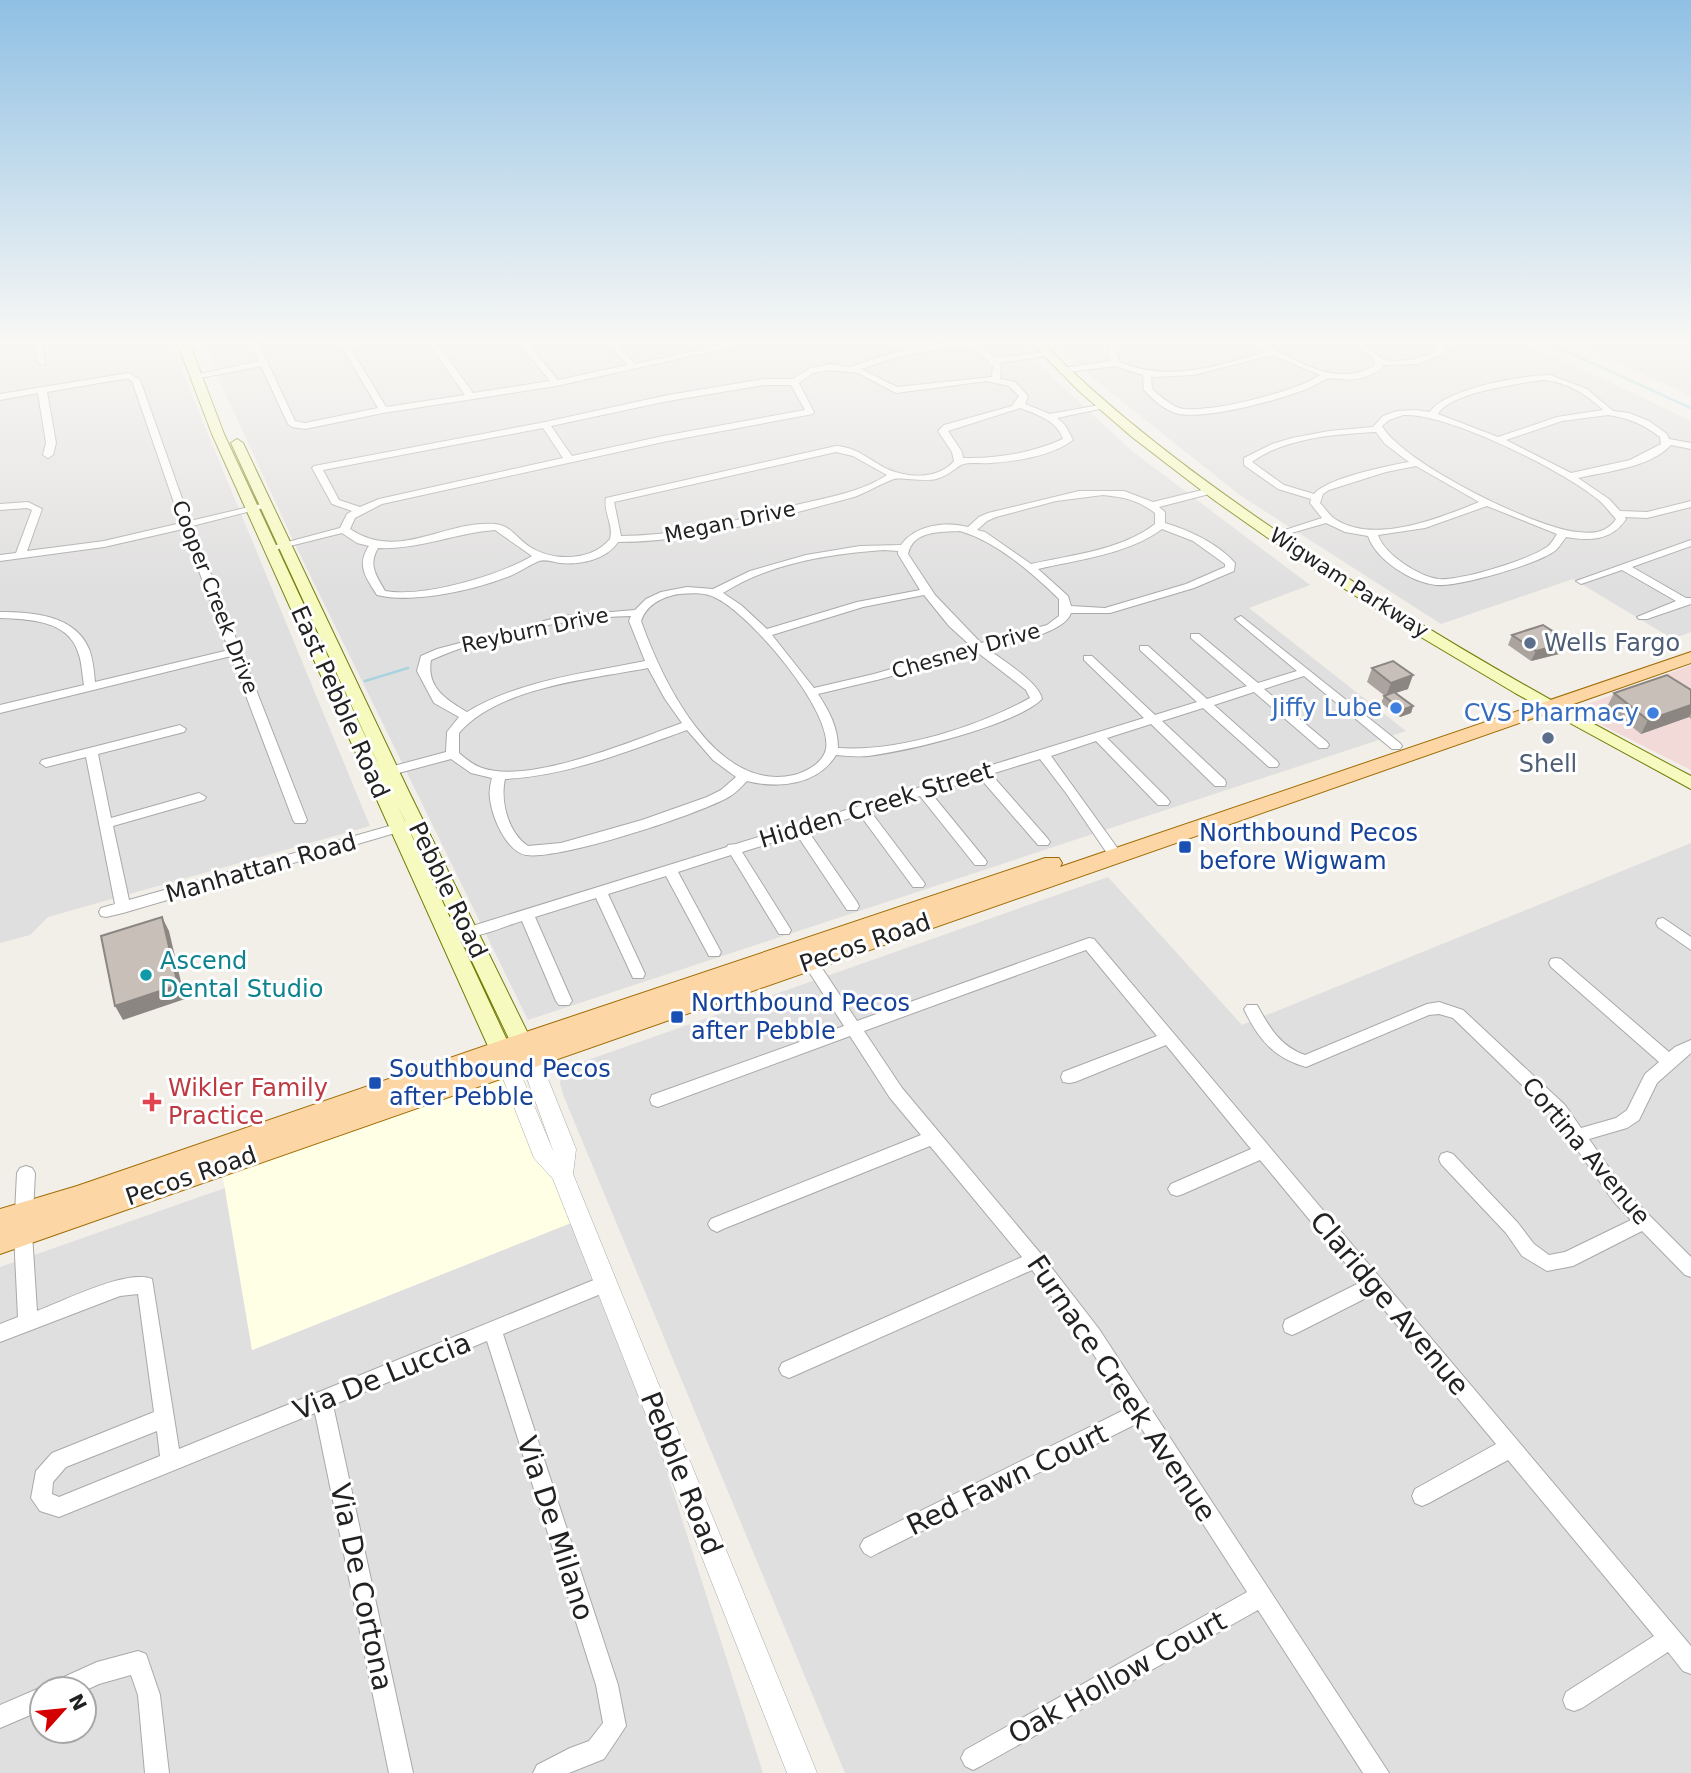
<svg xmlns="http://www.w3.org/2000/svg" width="1691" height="1773" font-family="'DejaVu Sans',sans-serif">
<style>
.residential{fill:#e0dfdf;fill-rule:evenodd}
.commercial{fill:#f2dad9}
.education{fill:#ffffe5}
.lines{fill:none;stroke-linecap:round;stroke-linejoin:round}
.stream{stroke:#aad3df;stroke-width:2.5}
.minor-casing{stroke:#a9a9a9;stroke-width:2}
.tertiary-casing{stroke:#a9a9a9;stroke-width:1}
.secondary-casing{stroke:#707d05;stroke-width:2}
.primary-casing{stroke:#a06b00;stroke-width:2}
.minor{fill:#fff;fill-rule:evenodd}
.tertiary{fill:#fff;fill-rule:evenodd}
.secondary{fill:#f7fabf;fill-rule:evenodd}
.primary{fill:#fcd6a4;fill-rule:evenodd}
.wall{fill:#aba49e}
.shaded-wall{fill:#8b8681}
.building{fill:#c7bfb8;stroke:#8b8681;stroke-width:2}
.service-dot{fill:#5c6f8a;stroke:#fff;stroke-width:2.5}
.shop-dot{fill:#3f7fe0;stroke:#fff;stroke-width:2.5}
.transit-dot{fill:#1a4fb4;stroke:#fff;stroke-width:2.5}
.culture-dot{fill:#0f9aa8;stroke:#fff;stroke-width:2.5}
.health-dot{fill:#e0444e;stroke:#fff;stroke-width:2.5}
.labels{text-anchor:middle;stroke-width:6;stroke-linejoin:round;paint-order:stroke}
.far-street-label{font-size:21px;fill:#222;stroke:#fff}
.service-label{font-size:24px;fill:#4e5e75;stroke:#fff;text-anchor:start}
.street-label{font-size:24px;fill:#222;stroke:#fff}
.shop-label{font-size:24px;fill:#366cbe;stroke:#fff;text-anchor:end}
.transit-label{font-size:24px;fill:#164399;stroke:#fff;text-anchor:start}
.culture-label{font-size:24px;fill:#0d838f;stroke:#fff;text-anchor:start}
.health-label{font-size:24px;fill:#be3a42;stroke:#fff;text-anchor:start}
.near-street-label{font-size:28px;fill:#222;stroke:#fff}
</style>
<rect width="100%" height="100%" fill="#f2efe9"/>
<path class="residential" d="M0,342H170L370,826L48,917L30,935L0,943Z
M207,342H1020L1056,380L1132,451L1310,585L1249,608L1406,731L528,1020L292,538L215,371Z
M1057,342H1521L1542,350L1691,421V632L1673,639L1573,579L1441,624L1241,496L1094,379Z
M1574,342H1691V396L1585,347Z
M1691,843V1773H845L564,1097L560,1084L561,1075L568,1067L1108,877L1242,1025Z
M225,1188L252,1350L581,1219L607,1284L763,1773H0V1267ZM42,1689H84V1731H42Z"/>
<path class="commercial" d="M1691,665V770L1572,710Z"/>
<path class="education" d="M515,1055L581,1219L252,1350L220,1160Z"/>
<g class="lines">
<path class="stream" d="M1537,342L1561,350
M1546,342L1691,408
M365,681L408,668"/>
<g class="minor-casing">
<path id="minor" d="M34,342H42L45,365L38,363Z
M250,342H258L295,421L305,423L378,408L339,342H347L386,407L465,395L428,342H436L473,393L550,381L518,342H526L558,380L628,365L607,342H616L635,364L737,342H754L556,386L383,413L305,429L292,427L288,424L261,366L195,379L191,376L259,361Z
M951,342L980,345L995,358L1049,352V356H1046L999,363L1001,366L1000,379L1015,382L1028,396L1025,404L1050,414L1105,404L1109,407L1057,418L1065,425L1073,440C1052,456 1017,461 991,463C982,464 971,462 964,464C958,465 949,476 936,479C924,482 901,477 894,479C880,484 868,492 854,497C778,517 698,542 618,542C606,560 580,565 560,563C553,562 545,559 539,561C529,565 520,572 510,576C474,590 414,604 377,595C366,578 356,565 369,546L357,543L342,533L274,550L269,547L340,528L347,514L352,511L332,504L312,468L314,466L545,422L668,395L764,379H793L810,368L830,364L850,367L896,352ZM951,347C975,347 977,350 993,366L992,377L897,387L861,369L897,357ZM830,370L858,373L896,393L987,381L1009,386L1019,396L1012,406L944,425L938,431L952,452L954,461C938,480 908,478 887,469C869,460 857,447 836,446L606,498C603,512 614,525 610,539C592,561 554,562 530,547C518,540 511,525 495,524C443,520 400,562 350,529L355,518L382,504L663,442L813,414L814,412L799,383L813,373ZM764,385H791L805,410L663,436L572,456L551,426L668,401ZM1020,408C1036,414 1058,421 1063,439C1031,453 998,459 963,458L962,452L948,431ZM543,428L563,458L379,499L360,507L339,500L323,470ZM836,452L853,456L887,475C861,492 830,497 800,504C741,519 683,536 621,536L614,502ZM495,530L532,556C498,576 423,598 385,591C376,575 368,565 378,548C418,550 455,533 495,530Z
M1096,342L1115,344L1131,342L1119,349L1116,353L1120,362C1167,383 1219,366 1266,352L1251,342H1261C1294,360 1339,389 1375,365L1373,359L1351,342C1364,342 1370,350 1381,358C1392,365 1424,358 1437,351L1434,345L1438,343L1477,342L1478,344L1474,346L1443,347L1444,354L1418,364L1383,365L1382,368C1369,377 1358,381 1342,379C1336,379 1330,377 1326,379C1320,382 1314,386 1307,389C1278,400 1210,419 1179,414C1166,411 1153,400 1144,390L1143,375L1115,366L1060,373L1059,371L1063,368L1111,361L1108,353L1111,348ZM1272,355L1320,375C1299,391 1204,415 1179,408C1169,404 1160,396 1152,389L1151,377L1193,375Z
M129,373L140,380L190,521L266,503L271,506L192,526L307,820L305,823H295L293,820L231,656L0,713V705L84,685C82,674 82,662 78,652C68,620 28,619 0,618V612C32,612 75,615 89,649C93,659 94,671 95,682L229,650L183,529L104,547L0,561V555L16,553L32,510L27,508L0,510V504L28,502L42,509L27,551L104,541L181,523L132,381L128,379L117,380L47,392L56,443L53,455L48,458L43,455L46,443L38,393L0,400V394Z
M1550,375L1587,389L1613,411L1629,413L1649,421L1667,434L1669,439L1691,443V449L1671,445C1649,468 1608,471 1578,478L1609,499L1620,511L1647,512L1691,501V507L1647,518L1625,517L1626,519C1612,541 1589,541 1566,537C1563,541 1560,546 1556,550C1539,564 1458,587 1436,585C1411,582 1376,560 1368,536L1345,532L1326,523L1274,538L1269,535L1322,518L1310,503L1311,499L1278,489L1244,465V458L1272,444L1292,438L1329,431L1373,427L1383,416L1397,411L1415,410L1430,412C1444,389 1523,375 1550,375ZM1542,380C1565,381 1587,394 1603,410L1557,417L1498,437L1438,414C1449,393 1518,384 1542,380ZM1403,415C1447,412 1569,473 1602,503C1607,508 1611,514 1616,519C1607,533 1592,534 1578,532C1534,528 1403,463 1382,426L1389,420ZM1608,415C1628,418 1643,424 1660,437L1661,444L1630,460L1571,473L1506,440L1562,421ZM1376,432L1385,444L1409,462C1387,466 1327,478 1314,494L1284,485L1252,462C1284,438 1336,434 1376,432ZM1416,466L1479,502C1440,518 1374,545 1335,519C1329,515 1325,508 1320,503L1323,494L1329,490L1386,472ZM1487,506L1557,534C1554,539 1551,544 1547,547C1528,560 1460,581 1438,579C1418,576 1384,554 1378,535L1425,528Z
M1210,488L1213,489V493L1159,507L1165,512V523C1191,531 1217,543 1235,563L1234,571L1194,588L1110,613H1071C1064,634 1009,643 988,649C1002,660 1039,682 1042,699C1014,726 908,751 868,756C858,757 847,756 836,755C818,785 778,789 747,781C741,787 735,794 727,798C693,816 561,860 526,855C506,851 492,817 490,799C489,792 490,785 492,778L471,773L451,759L380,778L374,774L375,771L446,752L447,732L459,717L434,703L417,671L421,656L437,649L563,616L635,610L646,599L661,592L687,587L713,589L750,571L806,555L860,546L901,545C915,525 945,521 968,527L979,517L988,513L1079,491H1124L1153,502ZM1103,495C1124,497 1138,500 1155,513V524C1122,550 1071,555 1031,564L985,532L977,530L987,521L996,517L1056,501ZM1162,529L1193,541L1225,564V567L1186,584L1105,608L1071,606L1068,596L1038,569C1077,560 1129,554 1162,529ZM960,531C997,542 1031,572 1059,599V616L1047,625L981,643L935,595L908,554C913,530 941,532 960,531ZM884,550L898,551V554L920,590L857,602L767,629L741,605L723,593C770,563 829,554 884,550ZM679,594C692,593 705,592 716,598C750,614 833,711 826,749C823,763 806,772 794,775C715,793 662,680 641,621C647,604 662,597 679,594ZM924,595L949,626L971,646L874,674L814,688L772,635L863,607ZM631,616L629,621L645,661C586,673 520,680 467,712C446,700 426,687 431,660C488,635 568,617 631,616ZM977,652L1026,690L1030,698C977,727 899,752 838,748C838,727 829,711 818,694L881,679ZM648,668L665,699L682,723C634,740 530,785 482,768C473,765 466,759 459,753V733C498,687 591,679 648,668ZM687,730L713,760L736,777L721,790L707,797L642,820L561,843L528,846C508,833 500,801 505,779C568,776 628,751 687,730Z
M1691,540V546L1632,567L1686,598H1691V604L1647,619H1639L1637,617L1676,601L1622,570L1581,584L1576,581Z
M1241,616L1400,743L1402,746L1400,749H1392L1304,676L1264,689L1327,742L1329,745L1327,748H1319L1254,692L1214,705L1277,761L1279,764L1277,767H1269L1203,708L1162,721L1225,780L1226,783L1225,786H1215L1151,724L1107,738L1168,799L1170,802L1168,805H1158L1096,741L1051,756L1121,853L1123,856L1121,859H1111L1066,793L1040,759L991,774L1048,839L1050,842L1048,845H1038L980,778L931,793L985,859L987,862L985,865H975L920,796L871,812L923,881L925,884L923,887H913L860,815L808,831L857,902L859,906L857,910H847L797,835L742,852L791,930L789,934H779L731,855L678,872L721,952L719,956H709L666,876L608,894L645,974L643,978H633L596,898L535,917L572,1001L569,1005H559L556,1001L522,921C501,927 474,941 453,936L451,932L453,928L469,927L727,847L728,845L736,844L1144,718L1084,660V656H1092L1155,715L1197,702L1140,650V646H1148L1207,699L1247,686L1191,638V634H1199L1258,683L1297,671L1237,621L1235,619Z
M180,725L186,729L184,732L98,754L111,818L199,793L206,797L204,800L113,826L129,900L407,821L414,825L412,828L123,913L106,917L101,916L99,912L101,908L115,904L86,757L46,767L40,763L42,760Z
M1663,918L1691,937V950L1658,927L1656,923L1658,919Z
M1089,938L1094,939L1691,1646V1674L1683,1671L1668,1652L1582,1708L1574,1711L1566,1708L1563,1700L1566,1692L1654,1636L1508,1460L1429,1503L1422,1506L1415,1503L1412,1496L1415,1489L1496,1444L1372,1295L1299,1332L1292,1335L1285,1332L1283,1326L1285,1320L1361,1282L1260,1160L1183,1194L1177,1196L1171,1194L1168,1189L1171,1184L1251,1149L1166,1045L1075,1082L1069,1083L1063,1082L1061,1077L1063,1072L1157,1036L1086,950L864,1031L902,1088L1041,1254L1099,1329L1389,1773H1363L1258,1610L981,1766L973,1770L965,1766L961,1758L965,1750L1247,1592L1138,1423L878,1553L871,1557L864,1553L860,1546L864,1539L1128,1408L1085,1341L1032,1270L796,1375L789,1378L782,1375L779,1369L782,1363L1022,1257L930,1146L723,1229L717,1232L711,1229L708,1224L711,1219L921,1135L890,1098L850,1036L658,1107L652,1105L650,1100L652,1095L844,1026L800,958L798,954L800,950H810L857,1021Z
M1556,958L1561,959L1669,1052L1675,1047L1691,1040V1053L1657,1083L1639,1120L1627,1128L1589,1139L1626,1192L1691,1257V1277L1685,1275L1642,1231L1573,1266L1547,1271L1522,1256L1506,1233L1441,1164L1439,1159L1441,1154L1447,1152L1453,1154L1518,1223L1534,1244L1549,1255L1565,1252L1631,1220L1614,1202L1553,1115L1453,1018L1439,1014L1429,1015L1306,1067C1274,1058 1258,1039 1244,1009L1247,1005H1257C1269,1027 1280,1046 1305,1055L1427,1004L1439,1002L1463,1010L1565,1105L1581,1128L1616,1118L1627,1110L1645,1074L1659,1062L1551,967L1549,963L1551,959Z
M26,1166L32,1168L35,1173L32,1234L37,1311C64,1301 126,1269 152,1279L179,1449L601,1277L607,1275L613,1277L616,1283L613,1289L503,1334L618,1685L626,1726L604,1759L569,1773H533L537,1765L570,1748L589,1741L603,1723L596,1685L487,1341L333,1405L413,1773H389L315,1413L59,1517L40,1511L31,1498L36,1471L52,1453L154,1412L138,1294L120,1296L0,1342V1324L18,1317L14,1234L17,1173L20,1168ZM157,1431L160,1456L59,1497L52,1494L53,1482L66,1467Z
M138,1651L146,1654L160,1695L169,1773H145L138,1695L131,1675L99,1684L84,1691V1689H52L55,1681L97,1662Z
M42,1687L48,1689H42V1710L0,1728V1705Z"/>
</g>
<g class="tertiary-casing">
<path id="tertiary" d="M530,1051L537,1053L540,1059L576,1149L573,1174L817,1773H787L553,1179L534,1158L498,1066L501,1060L508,1058L515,1060L554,1153L520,1059L523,1053Z"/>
</g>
<g class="secondary-casing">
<path id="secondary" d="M177,342H189L224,434L382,772L231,443L237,439L243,443L409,792L540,1058L537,1064L529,1067L521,1064L397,804L519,1066L516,1072L508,1075L500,1072L497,1066L212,434Z
M1030,342H1042C1114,415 1196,476 1281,534C1412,623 1550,702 1691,776V789L1515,693L1404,627L1295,557L1214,500L1132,437L1080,392Z"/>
</g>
<g class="primary-casing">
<path id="primary" d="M1691,652V663L0,1254V1209L77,1186L514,1036L1045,858H1059L1062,863L1060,867Z"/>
</g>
<use href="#minor" class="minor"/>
<use href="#tertiary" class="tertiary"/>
<use href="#secondary" class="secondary"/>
<use href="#primary" class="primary"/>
</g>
<path class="wall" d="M1512,635L1560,642L1563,644L1559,654L1531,661L1508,645Z
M1372,668L1408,689L1395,693L1413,706L1411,713L1400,717L1381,703L1384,696H1385L1367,682Z
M1691,690V719L1689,717L1641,734L1607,707L1614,693Z"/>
<path class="shaded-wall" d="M1562,637L1559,645L1563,644L1559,654L1531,661L1536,651L1556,639Z
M1413,675L1408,689L1386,696L1391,683Z
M1691,705V713L1689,717L1641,734L1648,720Z
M1413,706L1411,713L1400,717L1402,710Z
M162,917L169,931L185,999L123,1020L115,1006Z"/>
<path class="building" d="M1543,625L1562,637L1556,639L1563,644L1536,651L1512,635Z
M1393,661L1413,675L1391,683L1372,668Z
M1667,675L1691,690V705L1648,720L1614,693Z
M1394,692L1413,706L1402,710L1384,696Z
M162,917L178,985L115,1006L101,936Z"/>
<linearGradient id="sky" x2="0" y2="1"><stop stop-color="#8fc0e4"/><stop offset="0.58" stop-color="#f9f8f5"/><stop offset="1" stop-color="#f9f8f5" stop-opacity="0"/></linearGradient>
<rect width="1691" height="590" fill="url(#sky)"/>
<g class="service-dot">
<circle cx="1530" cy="643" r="7"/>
<circle cx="1548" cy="738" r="7"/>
</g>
<g class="shop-dot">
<circle cx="1396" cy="708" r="7"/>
<circle cx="1653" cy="713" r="7"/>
</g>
<g class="transit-dot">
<rect x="1178" y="840" width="14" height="14" rx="3.5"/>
<rect x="670" y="1010" width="14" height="14" rx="3.5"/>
<rect x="368" y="1076" width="14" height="14" rx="3.5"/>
</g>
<circle class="culture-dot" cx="146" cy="975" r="7"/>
<path class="health-dot" d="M148.5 1091.5h7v7h7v7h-7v7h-7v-7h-7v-7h7z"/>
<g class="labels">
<g class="far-street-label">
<text transform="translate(730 522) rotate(-12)" y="7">Megan Drive</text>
<text transform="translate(1349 583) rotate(33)" y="7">Wigwam Parkway</text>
<text transform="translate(215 597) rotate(69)" y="7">Cooper Creek Drive</text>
<text transform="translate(535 630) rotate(-12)" y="7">Reyburn Drive</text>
<text transform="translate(966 651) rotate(-16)" y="7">Chesney Drive</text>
</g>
<g class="service-label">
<text x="1544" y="651">Wells Fargo</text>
<text x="1548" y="772" text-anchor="middle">Shell</text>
</g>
<g class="street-label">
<text transform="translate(340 702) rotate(66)" y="8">East Pebble Road</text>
<text transform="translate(876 805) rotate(-17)" y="8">Hidden Creek Street</text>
<text transform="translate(261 868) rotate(-16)" y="8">Manhattan Road</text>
<text transform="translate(448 890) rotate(64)" y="8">Pebble Road</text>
<text transform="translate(865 943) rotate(-19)" y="8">Pecos Road</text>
<text transform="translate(1586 1151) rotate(50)" y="8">Cortina Avenue</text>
<text transform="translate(191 1176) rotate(-19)" y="8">Pecos Road</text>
</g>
<g class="shop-label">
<text x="1382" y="716">Jiffy Lube</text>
<text x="1639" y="721">CVS Pharmacy</text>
</g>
<g class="transit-label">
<text x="1199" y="841">Northbound Pecos<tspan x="1199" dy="28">before Wigwam</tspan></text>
<text x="691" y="1011">Northbound Pecos<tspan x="691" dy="28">after Pebble</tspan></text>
<text x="389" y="1077">Southbound Pecos<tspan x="389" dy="28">after Pebble</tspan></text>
</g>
<g class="culture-label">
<text x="160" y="969">Ascend<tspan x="160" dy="28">Dental Studio</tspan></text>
</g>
<g class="health-label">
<text x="168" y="1096">Wikler Family<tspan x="168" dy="28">Practice</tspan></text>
</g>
<g class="near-street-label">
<text transform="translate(1390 1303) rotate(50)" y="10">Claridge Avenue</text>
<text transform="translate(382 1376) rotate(-22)" y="10">Via De Luccia</text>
<text transform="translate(1122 1388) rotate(56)" y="10">Furnace Creek Avenue</text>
<text transform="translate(682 1473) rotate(68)" y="10">Pebble Road</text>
<text transform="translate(1007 1479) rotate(-26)" y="10">Red Fawn Court</text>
<text transform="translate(556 1528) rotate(72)" y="10">Via De Milano</text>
<text transform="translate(362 1587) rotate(78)" y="10">Via De Cortona</text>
<text transform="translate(1117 1677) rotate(-29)" y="10">Oak Hollow Court</text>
</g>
</g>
<g transform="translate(63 1710) rotate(63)"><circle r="33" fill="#ffffff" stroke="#a7a7a7" stroke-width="2"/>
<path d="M0-5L12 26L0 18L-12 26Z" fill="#d40000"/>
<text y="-10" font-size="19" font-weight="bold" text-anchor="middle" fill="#222222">N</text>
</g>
</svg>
